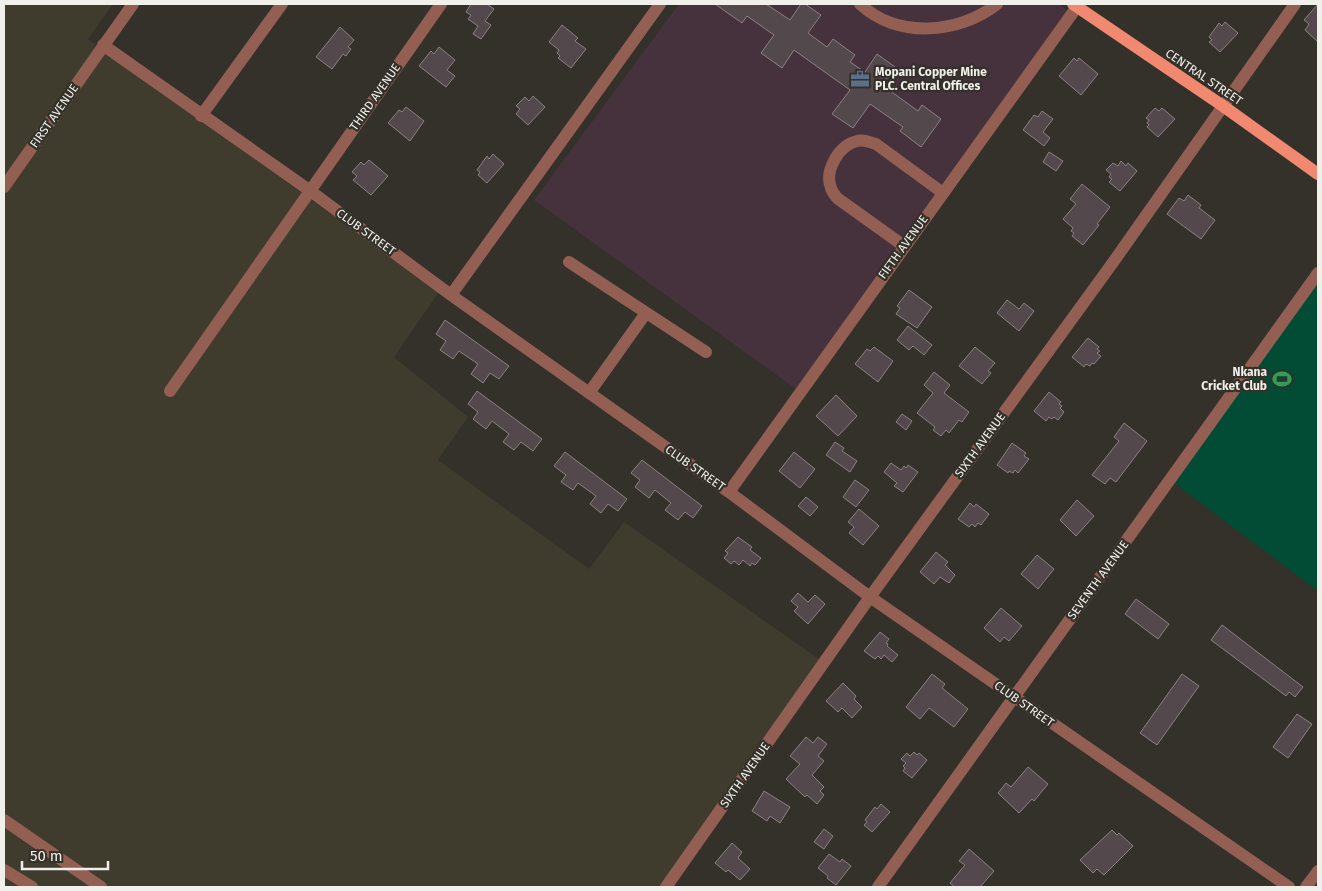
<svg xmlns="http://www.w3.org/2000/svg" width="1322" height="891" font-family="'Fira Sans',sans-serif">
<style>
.commercial{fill:#45323c}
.built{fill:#3f3b2d}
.green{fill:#024c35}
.building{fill:#53484c;stroke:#8c8184}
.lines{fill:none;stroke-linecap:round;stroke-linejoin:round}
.minor{stroke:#925f52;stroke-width:12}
.major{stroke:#f18970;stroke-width:12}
.labels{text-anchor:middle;stroke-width:4.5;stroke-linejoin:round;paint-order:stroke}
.poi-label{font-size:12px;font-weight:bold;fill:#f0efea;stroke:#333129;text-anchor:start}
.street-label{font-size:12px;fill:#f0efea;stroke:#333129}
</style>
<rect width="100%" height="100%" fill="#333129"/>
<path class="commercial" d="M679,4H1058L1069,11L796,389L534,200Z"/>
<path class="built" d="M4,4H113L88,39L439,292L394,357L468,417L438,460L589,569L624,522L823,662L665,887H4Z"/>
<path class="green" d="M1318,276V591L1174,483Z"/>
<path class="building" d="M471,4H487L494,9L485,21L491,25L481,39L473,34L478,26L468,19L471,15L466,12Z
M715,4H766L790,20L801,4H805L821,15L808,33L827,47L833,39L855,55L850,62L865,72L877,54L895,67L882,85L918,111L922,105L941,119L921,147L900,131L903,127L870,104L853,128L832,114L850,90L794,50L782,68L761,53L774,35L747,16L742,23Z
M1318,4V42L1305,30L1309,24L1304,20Z
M1225,22L1238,33L1220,52L1209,42L1212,40L1209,37L1219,23L1222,26Z
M562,25L578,38L575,41L586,49L571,68L558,58L560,56L557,53L559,50L549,42Z
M340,27L354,40L348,47L351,49L346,56L343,54L332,69L316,57Z
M439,47L455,60L447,70L455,76L446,87L419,66L431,51L434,54Z
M1074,58L1077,61L1079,58L1098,74L1081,95L1059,76Z
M533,96L545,107L528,125L516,114L520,109L516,106L525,97L529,101Z
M406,107L424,121L410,141L388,123L399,110L402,112Z
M1155,108L1159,111L1162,108L1175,119L1158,137L1147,127L1149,125L1147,123L1149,120L1146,118Z
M1042,111L1053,119L1043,132L1050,138L1044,146L1023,130L1034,115L1038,117Z
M1049,152L1063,161L1056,171L1043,162Z
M493,154L504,164L487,183L478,175L480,172L477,170L487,156L489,159Z
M369,160L388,176L371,195L353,180L357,176L352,172L361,162L364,165Z
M1121,161L1126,166L1128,163L1137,171L1120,191L1109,182L1112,179L1109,177L1111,174L1106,170L1113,163L1118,166Z
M1082,184L1110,207L1097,224L1099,225L1083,245L1072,236L1074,233L1071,231L1073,228L1063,219L1076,204L1070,199Z
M1188,195L1201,205L1199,208L1215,220L1201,239L1167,214L1179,198L1184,201Z
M909,290L932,307L917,328L896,314L900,308L897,306Z
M1007,300L1019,309L1024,303L1034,311L1019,331L997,313Z
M445,320L509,366L499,379L490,373L483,383L471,374L478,364L459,351L453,359L440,350L446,341L436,334Z
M908,326L932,345L924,355L913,346L909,350L897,340Z
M1088,338L1099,347L1097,349L1100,351L1097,353L1101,356L1094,364L1092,363L1090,366L1086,364L1084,367L1072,357Z
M874,347L893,361L878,382L855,364L867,349L870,351Z
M975,347L995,363L988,371L991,373L982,384L959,366Z
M934,372L950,385L944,393L969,412L962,422L959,420L949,433L946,430L941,436L933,430L935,427L917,413L933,393L924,385Z
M477,391L542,439L533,451L521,442L514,450L503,442L509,434L492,421L486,429L473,419L478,412L468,404Z
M1049,392L1061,402L1059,404L1062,406L1060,408L1064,412L1058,420L1054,417L1052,419L1049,417L1046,421L1034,411Z
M836,395L857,416L838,436L816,416Z
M902,414L912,421L906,430L896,422Z
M1124,423L1147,441L1116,482L1110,478L1105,484L1092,475L1119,441L1114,437Z
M835,442L844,448L842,451L857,461L850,472L826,455Z
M1012,443L1026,453L1024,456L1029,459L1018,473L1015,470L1013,473L1009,471L1008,473L997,465Z
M565,452L627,499L618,511L608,504L601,513L590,504L596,496L578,483L573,490L561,482L566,475L554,466Z
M794,452L815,469L800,488L779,471Z
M642,460L702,506L693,518L685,512L678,520L665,510L671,503L655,490L649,498L635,487L640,480L631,473Z
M891,463L901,470L904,466L906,468L908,465L918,472L903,492L894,486L897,483L884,472Z
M855,480L869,490L856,507L843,497Z
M806,497L818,507L810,516L798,506Z
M1077,500L1094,516L1076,536L1060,520Z
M970,503L974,507L976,504L989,514L981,525L978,523L975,527L972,524L969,527L958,519Z
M859,509L879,526L863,545L849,533L854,527L848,522Z
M738,537L752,547L750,550L761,558L755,565L752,563L750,566L743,560L739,565L734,561L731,564L724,558L728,553L725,551Z
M936,552L948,562L945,565L955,575L949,583L940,577L934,584L920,572Z
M1037,555L1054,569L1038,589L1021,574Z
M798,593L808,602L815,595L825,604L808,624L794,611L798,607L791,601Z
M1136,599L1169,624L1158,639L1125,614Z
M1001,608L1022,626L1009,641L1004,637L1000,642L984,628Z
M1222,625L1303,687L1295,697L1289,692L1286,696L1211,640Z
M880,632L889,639L886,643L888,644L887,646L898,655L892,662L884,655L881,659L878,656L875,659L864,651Z
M932,674L945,684L942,688L968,709L954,727L929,708L920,719L906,707Z
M1182,674L1199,686L1157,745L1140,733Z
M843,683L856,696L854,699L862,707L852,718L842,708L838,712L826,701Z
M1297,714L1312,724L1288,758L1273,747Z
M806,737L813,743L818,737L827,744L818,756L824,761L812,775L824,787L820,791L824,795L817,804L807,795L805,797L786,779L800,764L790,756Z
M914,752L917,755L919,753L927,760L912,778L903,771L905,768L903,766L906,763L901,759L907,753L910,756Z
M1028,767L1048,784L1034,801L1032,799L1019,813L998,793L1006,783L1011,787Z
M764,791L790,807L780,823L770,816L767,821L752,811Z
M881,804L890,812L872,832L864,825L867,822L865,820L875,807L877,809Z
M824,829L833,836L824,849L814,842Z
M1112,830L1117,835L1119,833L1133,846L1104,875L1097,869L1093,873L1080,860Z
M732,843L742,852L738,858L750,869L740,880L728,870L726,872L715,863Z
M969,849L994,871L980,887H955L950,883L965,865L959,861Z
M829,854L840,862L842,859L851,866L836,885L827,878L828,876L818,868Z"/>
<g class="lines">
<path class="minor" d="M860,4C897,39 959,34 997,4
M103,45L309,190L451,295L729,492L870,597L1289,887
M201,116L282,4
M4,187L133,4
M904,246L837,198C835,195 832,192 831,188C824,171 839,145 857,141C863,139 869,142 876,144L943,193
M569,262L706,352
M451,295L660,4
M170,391L441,4
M589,393L646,313
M729,492L1079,4
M4,820L101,887
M4,870L32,887
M666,887L870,597L1114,261L1295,4
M878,887L1318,273
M1306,887L1318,871"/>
<path class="major" d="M1073,4L1223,106L1318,174"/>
</g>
<defs>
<g id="office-bare" transform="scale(1.5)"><path d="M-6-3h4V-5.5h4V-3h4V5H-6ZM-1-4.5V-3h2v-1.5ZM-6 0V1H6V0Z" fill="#5c6f8a" stroke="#333129" stroke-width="2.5" paint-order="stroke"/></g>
<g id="stadium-bare" transform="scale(1.5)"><path d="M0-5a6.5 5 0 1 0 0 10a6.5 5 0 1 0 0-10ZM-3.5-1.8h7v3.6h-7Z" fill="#2e9e5b" stroke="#333129" stroke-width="2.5" paint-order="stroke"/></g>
</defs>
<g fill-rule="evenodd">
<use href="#office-bare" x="860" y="79"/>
<use href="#stadium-bare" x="1282" y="379"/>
</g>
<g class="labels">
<g class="poi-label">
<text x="875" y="76">Mopani Copper Mine<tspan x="875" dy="14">PLC. Central Offices</tspan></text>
<text x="1267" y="376" text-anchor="end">Nkana<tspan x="1267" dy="14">Cricket Club</tspan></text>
</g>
<g class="street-label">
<text transform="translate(1204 77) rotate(34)" y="4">CENTRAL STREET</text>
<text transform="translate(375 97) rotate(-55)" y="4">THIRD AVENUE</text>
<text transform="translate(54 116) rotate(-55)" y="4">FIRST AVENUE</text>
<text transform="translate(366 232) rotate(36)" y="4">CLUB STREET</text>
<text transform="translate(903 247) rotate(-54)" y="4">FIFTH AVENUE</text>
<text transform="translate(980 445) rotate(-54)" y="4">SIXTH AVENUE</text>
<text transform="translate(695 468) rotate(35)" y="4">CLUB STREET</text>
<text transform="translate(1098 580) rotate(-54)" y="4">SEVENTH AVENUE</text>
<text transform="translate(1024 704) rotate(35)" y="4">CLUB STREET</text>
<text transform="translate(745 775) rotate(-55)" y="4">SIXTH AVENUE</text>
</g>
</g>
<rect width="1322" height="891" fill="none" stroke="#f0efea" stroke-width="10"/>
<path d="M22 861v8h86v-8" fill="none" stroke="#f0efea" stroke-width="2.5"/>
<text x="30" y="861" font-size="15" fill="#f0efea" stroke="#333129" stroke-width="4" paint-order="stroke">50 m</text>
</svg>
